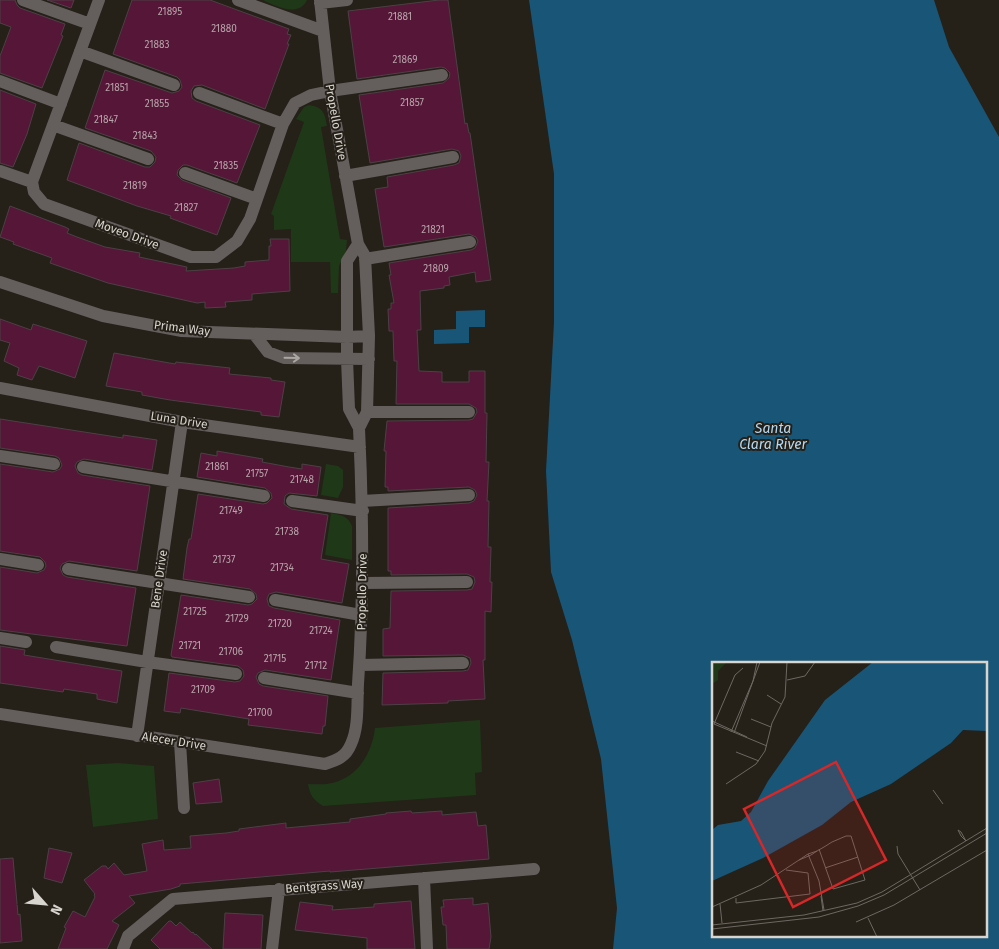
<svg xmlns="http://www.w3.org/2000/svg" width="999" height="949" font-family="'Fira Sans',sans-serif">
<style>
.green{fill:#1f3818}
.water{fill:#195576;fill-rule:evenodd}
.building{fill:#551638;stroke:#4c4145}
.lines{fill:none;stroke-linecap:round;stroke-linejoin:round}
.minor{stroke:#645f5d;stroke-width:12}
.oneway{stroke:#aaa6a1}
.labels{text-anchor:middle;stroke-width:4;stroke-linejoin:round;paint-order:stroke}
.number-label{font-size:10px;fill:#b7a5a9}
.street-label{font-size:12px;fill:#d8d5cf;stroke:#252018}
.water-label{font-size:14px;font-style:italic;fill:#b4d9f2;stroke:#252018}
.inset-road{fill:none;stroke:#6d6861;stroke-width:1}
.view{fill:#d62828;fill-opacity:0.15;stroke:#d62828;stroke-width:2.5}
.inset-edge{fill:none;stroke:#d8d5cf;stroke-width:2.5}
</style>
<rect width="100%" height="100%" fill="#252018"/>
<path class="green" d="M263,0H307C299,18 275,6 263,0Z
M309,105C323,107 325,113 327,126L321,127L340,239L347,240L346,251L339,266L338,293H331L330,262H291V229L274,230V216L271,214L304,122L296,119L304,107Z
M326,464L338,466L343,470V487L338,498L321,495Z
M331,513C341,515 348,516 352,526V560L325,555Z
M480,720L482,772L475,773L476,795L323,806C313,800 310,795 308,784C316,784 324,785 332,783C358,777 372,753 375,728Z
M118,763L154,766L158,819L93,827L86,765Z"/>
<path class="water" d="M529,0H934L949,47L999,137V949H613L617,908L601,759L572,640L551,572L546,471L554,322V174ZM713,663H985V935H713Z
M485,310V327H469V343L434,344V330L456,329V311Z"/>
<path class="building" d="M0,0H15L17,5L20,8L65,24L61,35L63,36L42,88L0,73V56L11,27L0,23Z
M47,0H74L71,8Z
M132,0H210L289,29L287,34L291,35L287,44H289L265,109L202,85L194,86L191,91L192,98L196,101L260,125L237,183L187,165H183L178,170L177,175L182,180L231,198L217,235L170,218L171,216L137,206L67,180L79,143L145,167H150L155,162L156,157L151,151L85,128L105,70L172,93L179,91L182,87L180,80L177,77L113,54Z
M439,0H448L465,124L467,123L469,133H470L491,280L476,282L475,272L449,277L450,285L444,286V288L420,291L421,330H417L419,371L442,372V382H469V371H485V413H487L486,462H489L487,501H489L488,547H491L490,582H492L491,612L485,611V660H483L485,699L448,701V703L382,705L383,673L463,671L468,670L471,663L470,658L463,655L383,656V629L390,628L391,591L467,590L472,589L475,582L474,577L467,574L391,575V571H388V508L469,503L474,501L477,495L475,490L469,487L388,491V487H385L386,451H384L387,421L469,420L473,419L477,412L476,408L469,404H396L397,361H394L393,331H389L388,309H391V303H394L389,275H391L389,263L471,250L475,248L478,241L476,237L469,234L384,247L375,189L388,187L387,177L454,165L459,163L461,156L459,151L452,149L370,163L359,95L443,83L449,78L450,73L445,68L441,67L357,79L348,11Z
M0,90L36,104L27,134L13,167L0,163Z
M10,206L65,227L69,229L67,233L77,237L105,247L140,253L139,257L187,267L186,271L234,268L245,266V262L269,260V246H271L270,239H289L290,291L252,294V300L225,302L226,307L205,308V302L197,303L108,283L50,263L52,258L13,244L14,242L0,237Z
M0,319L31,330L33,324L87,341L75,378L39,366L32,380L17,375L19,368L4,361L10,343L0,340Z
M114,353L175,364L176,362L230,368L229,374L271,378V380L285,382L279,417L261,415V412L170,400L142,395V392L106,386Z
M0,419L123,438V435L157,440L152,470L84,459L77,462L75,466L78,473L82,475L150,486L137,571L69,561L62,564L60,568L63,575L67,577L136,588L127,646L0,630V567L37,573L44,570L46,566L45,562L40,557L0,551V464L53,472L60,469L62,465L59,458L55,456L0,448Z
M217,451L263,459L262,462L289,467L302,469V464L321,467L317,496L289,493L285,496L284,504L291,509L328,515L321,559L349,564L342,603L276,592L269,594L267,599L269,606L274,608L340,620L331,680L265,670L258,673L256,677L259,684L263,686L328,696L325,726H323L322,734L248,725L249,719L181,708L180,713L164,711L169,673L235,682L240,681L244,676L243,670L238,666L172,657L171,655L181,595L248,605L252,604L257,599L256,594L250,589L183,579L187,548L189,539H191L198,494L263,504L267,503L272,498L271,493L265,488L197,477L201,453L217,456Z
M0,646L25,650L24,655L122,671L117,703L97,699V694L64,689L63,692L0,683Z
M219,779L222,802L196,804L193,783Z
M411,811L412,813L442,811V815L476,812L478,826L486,825L489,859L330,872V871L180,884V886L171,889L129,896L135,903L112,921L119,925L107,949H58L66,928L64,927L73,911L85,917L95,897L94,895L95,894L84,880L102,866H106L108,869L114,863L124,875L147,871L142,844L163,840L164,850L191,848L190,836L226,833L239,831V829L286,823V828L350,822V819L386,814V813Z
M49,848L72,853L62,883L44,878Z
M13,858L18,915L20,914L22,941L0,943V859Z
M473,898V905L488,903L491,937L489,949H447L446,925H443L441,907H444L443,900Z
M411,901L415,949H367V938L295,930L300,902L333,906L332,910L374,907V904Z
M225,913L263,915L261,949H223Z
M169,921H171L176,926L180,922L192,933L193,932L195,935L196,934L212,949H160L151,940Z"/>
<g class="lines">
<path class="minor" d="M23,0L90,24
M99,0L32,182L34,192L44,204L191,257H216L237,241L250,219L283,124L295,103L311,95L330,91L442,75
M238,0L323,31
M320,0L330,91L358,244
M320,3L347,0
M80,51L174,85
M0,81L61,104
M199,93L283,124
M53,125L148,159
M0,171L32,182
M185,173L257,199
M345,176L453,157
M358,244L365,256L369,336L367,412L359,428L349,409L347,359V261Z
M365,259L470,242
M0,282L103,316L182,331L347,337L369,336
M254,334L268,352L284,358L369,359
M0,388L182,422L360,447
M367,412H469
M0,456L54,464
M83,467L264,496
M292,501L363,511
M362,501L469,495
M0,559L38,565
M68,569L249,597
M363,583L467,582
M275,600L361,615
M0,638L26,642
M56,647L147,662L236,674
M360,665L463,663
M264,678L358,693
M0,714L325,764C337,760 346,757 351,744C359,727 357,703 358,684C364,599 363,513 359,428
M137,736L182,422
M180,742L184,808
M424,878L427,949
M123,949L128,936L173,899L534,869
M272,949L279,889"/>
</g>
<defs><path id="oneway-shaft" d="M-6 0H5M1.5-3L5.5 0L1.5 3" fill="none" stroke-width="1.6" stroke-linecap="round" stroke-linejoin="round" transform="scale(1.25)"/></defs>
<use class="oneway" href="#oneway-shaft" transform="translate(292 358) rotate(1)"/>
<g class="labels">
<g class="number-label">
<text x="170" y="15">21895</text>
<text x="400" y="20">21881</text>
<text x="224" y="32">21880</text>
<text x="157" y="48">21883</text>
<text x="405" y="63">21869</text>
<text x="117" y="91">21851</text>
<text x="412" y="106">21857</text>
<text x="157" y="107">21855</text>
<text x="106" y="123">21847</text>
<text x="145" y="139">21843</text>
<text x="226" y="169">21835</text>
<text x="135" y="189">21819</text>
<text x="186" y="211">21827</text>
<text x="433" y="233">21821</text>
<text x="436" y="272">21809</text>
<text x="217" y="470">21861</text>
<text x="257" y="477">21757</text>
<text x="302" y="483">21748</text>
<text x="231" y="514">21749</text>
<text x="287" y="535">21738</text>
<text x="224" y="563">21737</text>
<text x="282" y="571">21734</text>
<text x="195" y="615">21725</text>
<text x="237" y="622">21729</text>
<text x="280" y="627">21720</text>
<text x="321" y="634">21724</text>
<text x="190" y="649">21721</text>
<text x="231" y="655">21706</text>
<text x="275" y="662">21715</text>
<text x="316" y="669">21712</text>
<text x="203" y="693">21709</text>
<text x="260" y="716">21700</text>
</g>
<g class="street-label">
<text transform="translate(336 122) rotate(80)" y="4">Propello Drive</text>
<text transform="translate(127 234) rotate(20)" y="4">Moveo Drive</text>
<text transform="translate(182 328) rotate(7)" y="4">Prima Way</text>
<text transform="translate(179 420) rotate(9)" y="4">Luna Drive</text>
<text transform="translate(159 579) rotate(-82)" y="4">Bene Drive</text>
<text transform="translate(362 592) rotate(-89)" y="4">Propello Drive</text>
<text transform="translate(174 741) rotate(9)" y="4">Alecer Drive</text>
<text transform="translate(324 886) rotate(-4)" y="4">Bentgrass Way</text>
</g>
<g class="water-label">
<text x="773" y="433">Santa<tspan x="773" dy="16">Clara River</tspan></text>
</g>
</g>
<g transform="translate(712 662)">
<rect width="275" height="275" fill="#252018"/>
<path d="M0,0H15L6,9V18L0,22Z" fill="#1f3818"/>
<path d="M161,0H275V69L251,68L239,81L179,122L139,140L110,163L51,196L0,219V168L6,163L29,159L39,150L56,119L113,38Z" fill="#195576"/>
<path class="inset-road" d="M75,18L93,14L103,0M55,33L69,42M39,57L59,65M0,59L35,75M2,62L23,13L31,6M2,62L55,84M19,70L41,19L45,0M22,71L48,0M24,90L47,99M14,122L44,102L53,89L60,61L73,35L75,0M221,128L231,142M246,168L249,170L254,179L249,174ZM185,184L186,192L208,228M105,189L112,185L120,180L134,174H139L153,218L121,227L107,187M105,189L99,193L87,198L96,192ZM96,192L107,219L112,248M113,206L146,195M109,234L111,249M24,236V241L98,232L96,211L74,208M8,242L10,261M0,245L49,223L87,198M156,256L165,275M144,260L182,243L275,188M0,263L92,253L145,241L170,230L275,166M0,267L107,255L146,244L172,233L275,171"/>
<path class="view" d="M124,100L174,198L81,245L32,147Z"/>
<rect width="275" height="275" class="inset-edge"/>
</g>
<g transform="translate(45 904) rotate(117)" stroke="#252018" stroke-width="4" paint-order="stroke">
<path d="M0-4L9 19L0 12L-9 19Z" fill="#d8d5cf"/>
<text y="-8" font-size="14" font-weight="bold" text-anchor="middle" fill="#d8d5cf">N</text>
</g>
</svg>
